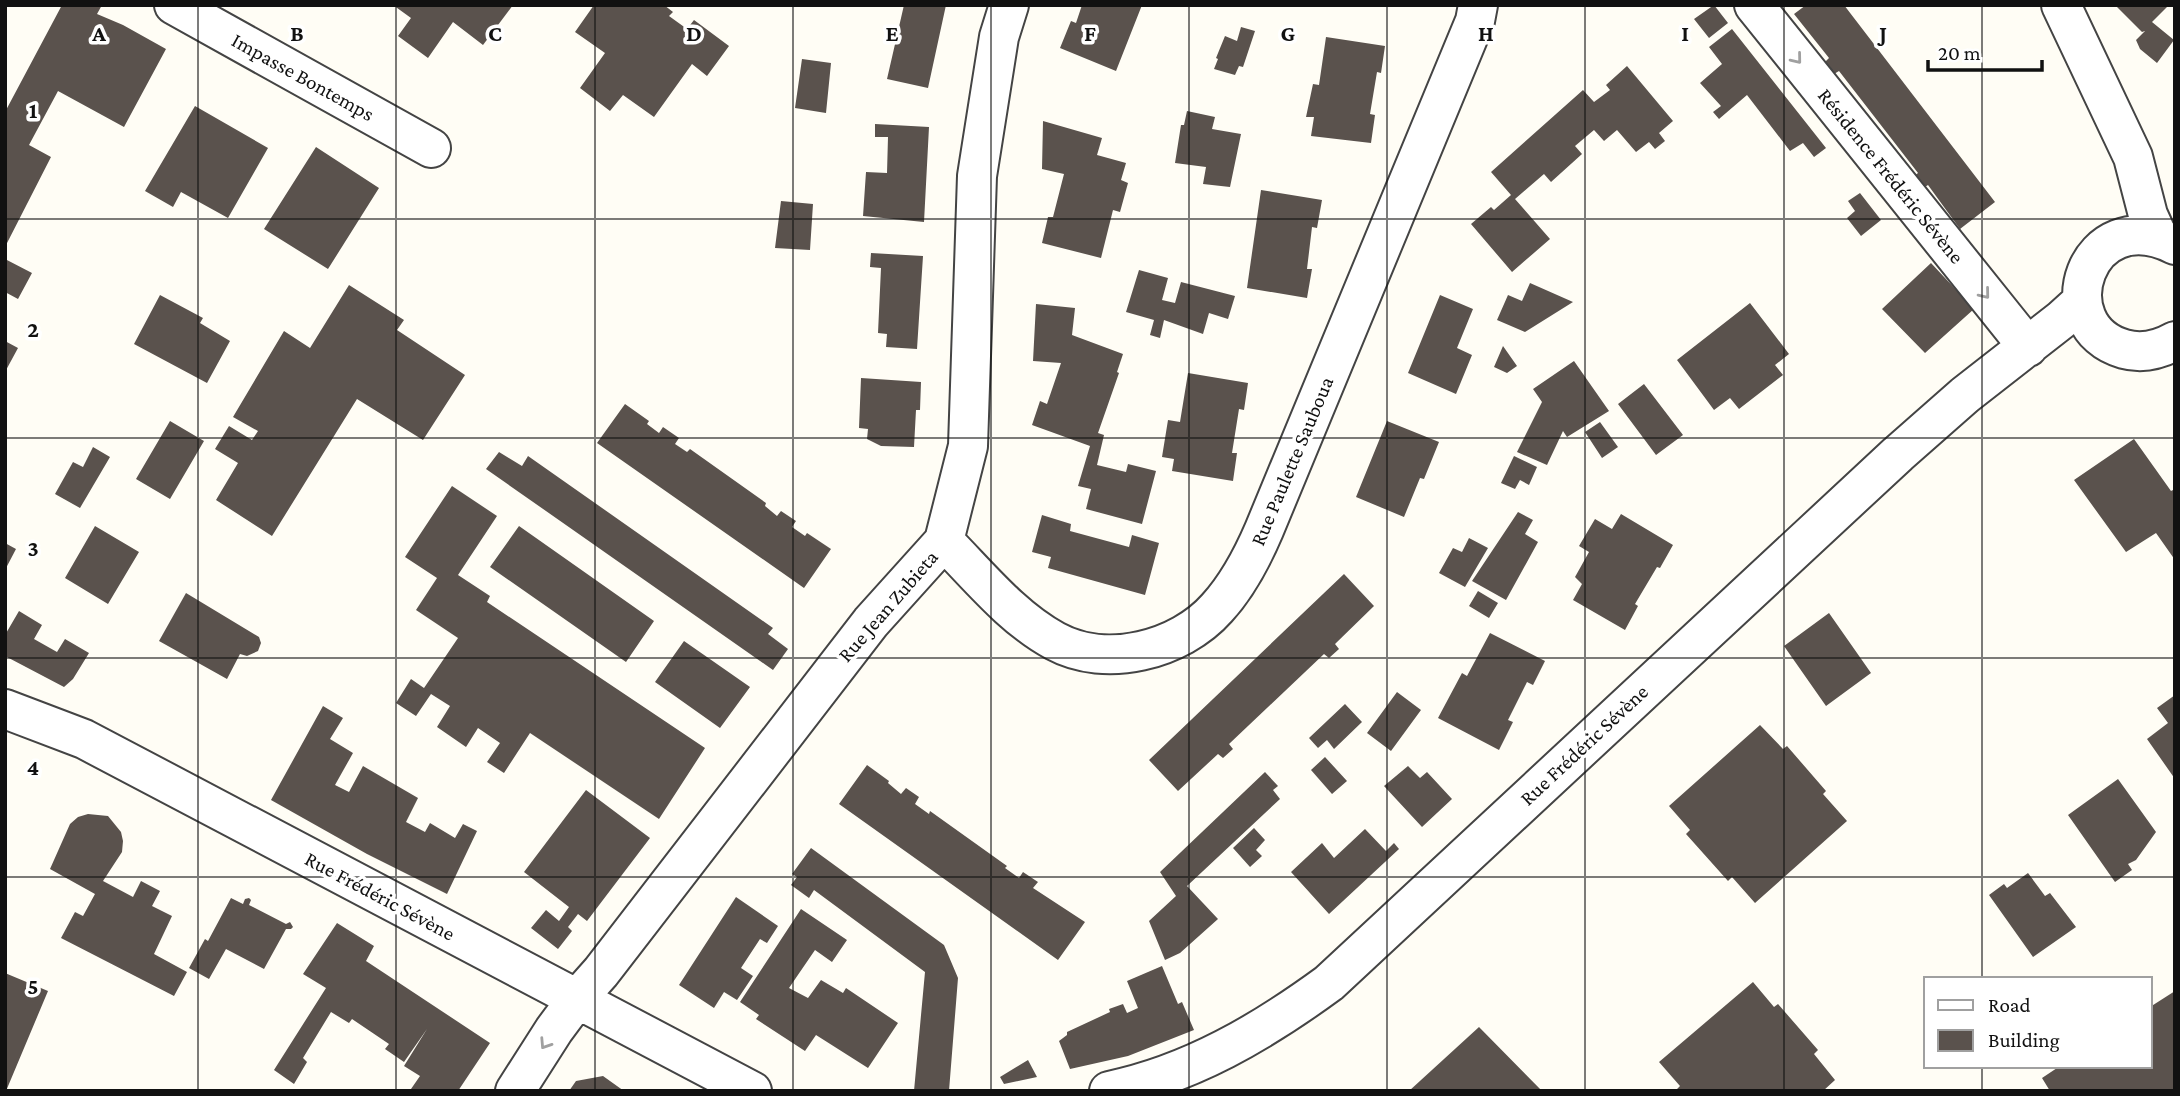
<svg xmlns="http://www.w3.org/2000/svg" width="2180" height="1096" font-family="'Crimson Pro',serif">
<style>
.building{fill:#5a524d}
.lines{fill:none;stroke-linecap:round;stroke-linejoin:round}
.minor-casing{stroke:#444;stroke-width:42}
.minor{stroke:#fff;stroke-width:38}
.oneway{stroke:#a0a0a0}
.grid{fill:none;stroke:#111;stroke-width:2;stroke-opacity:0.55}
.labels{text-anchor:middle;stroke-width:7;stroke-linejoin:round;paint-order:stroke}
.street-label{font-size:21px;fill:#111;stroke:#fff}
.grid-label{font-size:23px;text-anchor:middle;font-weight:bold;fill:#111;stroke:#fff;stroke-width:7;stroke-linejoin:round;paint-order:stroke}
</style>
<rect width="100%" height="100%" fill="#fffdf5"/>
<path class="building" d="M62,5H102L97,14L123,25L166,49L124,127L58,91L29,145L51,157L5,247V112Z
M393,5H513L483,45L453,22L428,58L398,36L411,18Z
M594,5H664L673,12L669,16L687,29L694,20L729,46L707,76L692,64L654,117L623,95L610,111L580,88L605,53L575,32Z
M904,5H946L928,88L887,79Z
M1082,5H1142L1116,71L1060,48L1071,21L1076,23Z
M1714,5L1728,23L1709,38L1694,19Z
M1806,5H1844L1995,202L1960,229L1928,185L1922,189L1913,177L1918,173L1839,71L1834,74L1825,62L1829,58L1794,14Z
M2119,5H2169L2152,22L2174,40L2157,63L2140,49L2136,40L2145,31L2142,32L2117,7Z
M1241,27L1255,31L1243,67L1239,66L1235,75L1214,69L1218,59L1216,58L1225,36L1237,41Z
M1732,29L1826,148L1814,157L1803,143L1790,151L1747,95L1719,119L1713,112L1721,106L1700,83L1722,64L1709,47Z
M1326,37L1385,46L1381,73L1377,72L1370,114L1375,115L1371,143L1311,136L1314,117H1306L1313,84L1319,85Z
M802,59L831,63L826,113L795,108Z
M1627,66L1673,121L1659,133L1665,141L1655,149L1649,142L1636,152L1617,130L1604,141L1594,130L1575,146L1582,154L1551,182L1544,174L1515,199L1550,239L1512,272L1471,224L1491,207L1494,210L1511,195L1491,172L1583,90L1594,102L1610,90L1606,85Z
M195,106L268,148L228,218L181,192L173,207L145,191Z
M1187,111L1215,117L1212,129L1241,134L1230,187L1203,184L1206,167L1175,163L1181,125H1184Z
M1043,121L1102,138L1097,155L1126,163L1121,180L1128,183L1120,212L1113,210L1101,258L1042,243L1048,217H1053L1064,174L1042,169Z
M875,124L929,127L924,222L863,216L866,172L887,173L888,137H875Z
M316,147L379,188L328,269L264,229Z
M1261,190L1322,200L1317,228L1312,227L1307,269H1312L1307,298L1247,288Z
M1860,193L1881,220L1861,236L1847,218L1855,211L1848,201Z
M781,201L813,204L810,250L775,248Z
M871,253L923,256L917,349L886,347L887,334L878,333L881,268L870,267Z
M5,259L32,273L18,299L5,292Z
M1931,263L1974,309L1925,353L1882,309Z
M1139,270L1168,278L1162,300L1175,303L1181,282L1235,296L1228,319L1209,313L1203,334L1164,320L1160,338L1150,335L1154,320L1126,312Z
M1530,283L1573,302L1525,332L1497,320L1508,295L1522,301Z
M349,285L404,320L397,330L465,375L423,440L357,399L272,536L216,500L238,463L215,449L229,426L252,440L258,431L233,417L284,331L310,348Z
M160,295L203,318L200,323L230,341L207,383L134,344Z
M1440,295L1473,309L1457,348L1472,355L1456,394L1408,373Z
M1750,303L1789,354L1775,365L1783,375L1739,409L1730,398L1714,410L1677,360Z
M1036,304L1075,308L1072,335L1123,354L1117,372L1119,373L1098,433L1104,435L1097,465L1126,472L1128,464L1156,471L1142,524L1086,509L1091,489L1078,486L1090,446L1032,425L1040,401L1047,404L1061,363L1033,361Z
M5,341L18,348L5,372Z
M1503,346L1517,366L1507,373L1494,367Z
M1574,361L1609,411L1567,437L1563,431L1547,465L1517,452L1542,402L1533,389Z
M1188,373L1248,383L1244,410L1239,409L1232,453H1237L1233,481L1172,471L1174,459L1162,457L1168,420L1180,422Z
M861,378L921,382L920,410H916L914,447L881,446L867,439L868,429L859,428Z
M1644,384L1683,435L1656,455L1618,404Z
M625,404L649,421L647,424L659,433L663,427L679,438L675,444L687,452L690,449L766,503L765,506L777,516L781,511L796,521L792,527L805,536L807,533L831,549L804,588L597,443Z
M170,421L204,441L170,499L136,479Z
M1387,421L1439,442L1424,479L1420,478L1404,517L1356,497Z
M1600,422L1618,447L1602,458L1585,432Z
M2134,439L2171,491L2175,489V560L2156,533L2126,552L2074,480Z
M93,447L110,457L80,508L55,494L73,462L83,467Z
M499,452L522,466L528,456L773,628L768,634L788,649L773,670L486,469Z
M1514,456L1537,467L1529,485L1520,480L1515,489L1501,483Z
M452,486L497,516L458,575L490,596L487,602L705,748L659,819L530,733L504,773L487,762L500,743L478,728L466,747L437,727L450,706L431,694L416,716L396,703L411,679L424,688L458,638L416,610L437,578L405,557Z
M1518,512L1533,520L1525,534L1538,542L1506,600L1472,581Z
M1621,514L1673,545L1660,568L1657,567L1635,604L1638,606L1625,630L1573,600L1582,584L1575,577L1589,552L1579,546L1595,519L1612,529Z
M1042,515L1071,524L1070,531L1129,547L1132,535L1159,543L1145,595L1048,568L1051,557L1032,552Z
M95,526L139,552L108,604L65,578Z
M519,526L654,621L626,662L490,567Z
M1469,538L1488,548L1465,587L1439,573L1453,548L1462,552Z
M5,543L16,549L5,570Z
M1344,574L1374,606L1335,644L1339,649L1329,658L1324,654L1229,744L1233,749L1223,758L1218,754L1178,791L1149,760Z
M1478,591L1498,603L1489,618L1469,606Z
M186,593L259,637L261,643L258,651L247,656L240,654L227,679L159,641Z
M19,611L42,625L34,639L57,652L65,639L89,653L73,679L64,687L5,656V635Z
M1829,613L1871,673L1826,706L1784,646Z
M1490,633L1545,661L1533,685L1527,682L1508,720L1513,722L1499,750L1438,718L1462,673L1467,676Z
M684,641L750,687L720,728L655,682Z
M1397,692L1421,710L1391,751L1367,733Z
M2175,695V779L2147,739L2168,723L2157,708Z
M1345,704L1362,722L1334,749L1327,740L1318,748L1309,738Z
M323,706L343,718L330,739L353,753L335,785L349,792L363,766L418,798L406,822L425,832L430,823L455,838L463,824L477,831L447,894L367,854L271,800Z
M1760,725L1783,749L1787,746L1826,791L1823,794L1847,821L1755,903L1732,877L1728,881L1686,834L1690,830L1669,806Z
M1325,757L1347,781L1332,794L1311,770Z
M867,765L889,781L888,783L901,794L906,788L919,797L915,804L929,814L930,811L1007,866L1005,868L1019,878L1023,872L1038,882L1033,888L1085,922L1058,960L839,804Z
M1408,766L1420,778L1427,772L1452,799L1422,827L1384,786Z
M1265,772L1278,786L1273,790L1280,799L1187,886L1218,919L1180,953L1165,960L1149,921L1176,896L1160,872Z
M2118,779L2156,832L2136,860L2128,864L2132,870L2115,882L2068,815Z
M586,790L650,838L587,921L578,914L568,927L572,931L558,949L531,928L546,910L559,921L569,907L524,872Z
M88,814L108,816L121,832L123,841L122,852L103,881L133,897L141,881L160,891L152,906L172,916L154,954L187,972L174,996L61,938L75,912L83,916L95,894L50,869L70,824L78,817Z
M1254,828L1265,840L1256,850L1262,856L1250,867L1233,848Z
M1365,829L1386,851L1394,843L1399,849L1329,914L1291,872L1322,843L1334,858Z
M811,848L944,945L958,978L949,1091H914L925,972L814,890L809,898L791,885L797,877L792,874Z
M2028,873L2045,896L2050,893L2076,927L2033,957L1989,895L2004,884L2007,888Z
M736,897L778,926L767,943L760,939L741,968L753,976L737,1000L724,992L714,1008L679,985Z
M231,898L243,904L245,899L249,898L251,900L249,905L286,924L290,922L293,927L291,929H286L264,969L226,949L209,979L189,968L205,939L208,941Z
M801,909L847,940L832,962L815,950L789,988L808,998L821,980L843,993L846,988L898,1023L868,1068L816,1035L805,1051L756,1019L759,1015L740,1002Z
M337,923L374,946L366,961L490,1043L458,1091L411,1089L420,1076L404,1066L427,1029L404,1062L385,1049L389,1044L352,1019L349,1023L331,1012L303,1058L307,1062L294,1084L274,1070L326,988L303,974Z
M1162,966L1178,1004L1182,1002L1194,1030L1128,1056L1070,1069L1059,1041L1067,1035V1032L1110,1012L1109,1009L1123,1004L1127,1013L1138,1008L1127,981Z
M5,973L48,991L6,1091H5Z
M1753,982L1774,1007L1778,1004L1818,1050L1814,1054L1835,1080L1823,1091H1675L1680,1086L1659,1062Z
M2175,991V1091H2050L2042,1078L2060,1066H2150V1007Z
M1479,1027L1542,1091H1409Z
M1028,1060L1037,1077L1004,1084L1000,1077Z
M603,1076L624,1091H569L576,1081Z"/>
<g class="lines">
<g class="minor-casing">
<path id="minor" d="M174,5L431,148
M1754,5L2028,347
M2061,5L2133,157L2148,215L2158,237
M2175,245C2085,200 2046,327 2124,349C2142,354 2159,350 2175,341
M944,541C978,575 1012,618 1055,641C1106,669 1180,650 1217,608C1238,585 1252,558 1264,530L1475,21L1478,5
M5,709L84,739L752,1091
M515,1091L554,1030L577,999L601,972L871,622L944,541L968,446L977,176L999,37L1009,5
M1109,1091C1191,1074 1262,1032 1329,983L1898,454L1965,395L2061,320L2082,301"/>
</g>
<use href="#minor" class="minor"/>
</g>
<defs><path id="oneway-chevron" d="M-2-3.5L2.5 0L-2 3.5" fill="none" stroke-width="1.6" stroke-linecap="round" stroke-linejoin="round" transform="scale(1.75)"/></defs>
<g class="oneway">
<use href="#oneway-chevron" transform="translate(1797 59) rotate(51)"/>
<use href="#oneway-chevron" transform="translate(1985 294) rotate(51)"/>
<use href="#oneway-chevron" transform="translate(545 1044) rotate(123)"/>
</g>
<path class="grid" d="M198,5V1091M396,5V1091M595,5V1091M793,5V1091M991,5V1091M1189,5V1091M1387,5V1091M1585,5V1091M1784,5V1091M1982,5V979M5,219H2175M5,438H2175M5,658H2175M5,877H2175M1982,1066V1091"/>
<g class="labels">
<g class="street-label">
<text transform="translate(303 77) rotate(29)" y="7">Impasse Bontemps</text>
<text transform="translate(1891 176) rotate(51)" y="7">Résidence Frédéric Sévène</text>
<text transform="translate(1292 461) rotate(-67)" y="7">Rue Paulette Sauboua</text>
<text transform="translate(888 606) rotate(-49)" y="7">Rue Jean Zubieta</text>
<text transform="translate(1584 745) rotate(-43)" y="7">Rue Frédéric Sévène</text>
<text transform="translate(380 896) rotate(28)" y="7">Rue Frédéric Sévène</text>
</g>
</g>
<g class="grid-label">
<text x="99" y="41">A</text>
<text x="297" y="41">B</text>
<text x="495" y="41">C</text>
<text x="694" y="41">D</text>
<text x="892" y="41">E</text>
<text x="1090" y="41">F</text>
<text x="1288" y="41">G</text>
<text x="1486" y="41">H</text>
<text x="1685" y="41">I</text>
<text x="1883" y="41">J</text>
<text x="33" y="118">1</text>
<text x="33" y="337">2</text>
<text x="33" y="556">3</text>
<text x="33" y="775">4</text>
<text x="33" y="994">5</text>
</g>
<rect width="2180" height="1096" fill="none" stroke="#111111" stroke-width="14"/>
<rect x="1924" y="977" width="228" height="91" fill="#ffffff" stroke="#a0a0a0" stroke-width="2"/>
<rect x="1938" y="1000" width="35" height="10" fill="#ffffff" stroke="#a0a0a0" stroke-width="2"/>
<text x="1988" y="1012" font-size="21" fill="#111111">Road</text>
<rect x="1938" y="1030" width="35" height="21" fill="#5a524d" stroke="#a0a0a0" stroke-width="2"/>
<text x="1988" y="1047" font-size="21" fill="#111111">Building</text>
<path d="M1928 60v10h114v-10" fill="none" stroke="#111111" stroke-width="3.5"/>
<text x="1938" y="60" font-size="21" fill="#111111" stroke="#ffffff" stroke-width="5" paint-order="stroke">20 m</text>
</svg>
